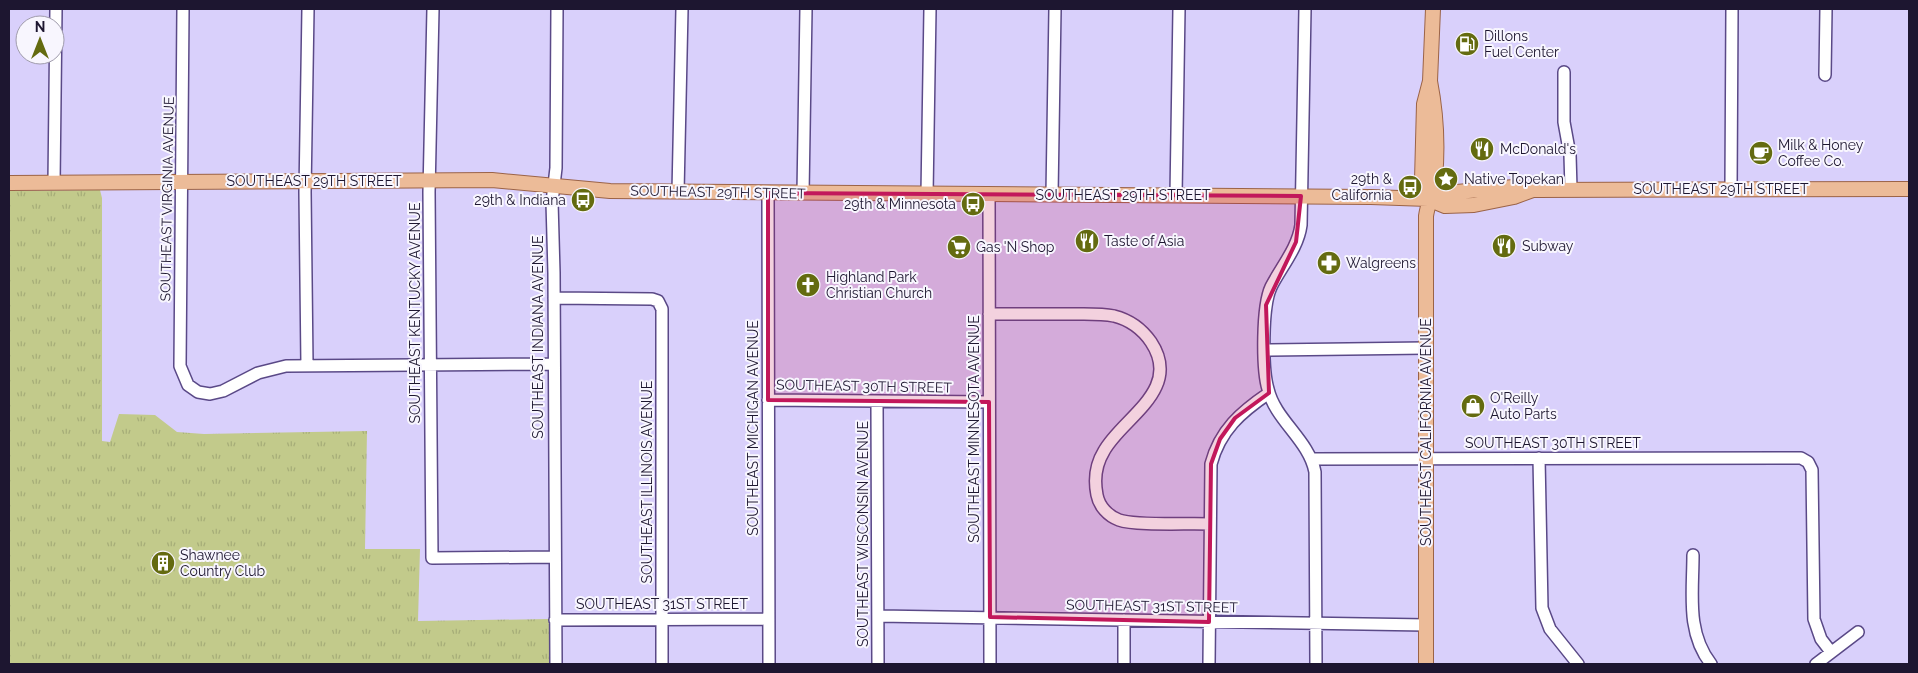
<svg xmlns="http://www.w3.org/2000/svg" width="1918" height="673" font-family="Raleway,sans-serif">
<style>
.grass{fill:url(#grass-tufts)}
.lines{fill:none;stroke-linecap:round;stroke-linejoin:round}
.minor-casing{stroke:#5a4987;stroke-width:14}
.major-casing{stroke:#9b6347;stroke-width:16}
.minor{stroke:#fff;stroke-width:11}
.major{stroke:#ecbb98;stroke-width:14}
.marked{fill:#c2185b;fill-opacity:0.2;stroke:#c2185b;stroke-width:4;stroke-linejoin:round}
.labels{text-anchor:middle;stroke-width:4;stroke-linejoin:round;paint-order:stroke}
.poi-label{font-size:14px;fill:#1d1630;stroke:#f8f6fe;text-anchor:start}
.street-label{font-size:14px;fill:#1d1630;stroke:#f8f6fe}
</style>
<defs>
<pattern id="grass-tufts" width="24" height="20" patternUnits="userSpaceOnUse" patternTransform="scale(1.25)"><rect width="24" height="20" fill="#c2ca8b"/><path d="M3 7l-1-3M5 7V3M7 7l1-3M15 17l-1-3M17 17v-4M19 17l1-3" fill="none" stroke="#a6ad78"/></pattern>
</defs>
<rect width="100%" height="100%" fill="#d9d0fb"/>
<path class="grass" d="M100,190L102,198V441L110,442L119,414L155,415L177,432L204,434L367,431L365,549H420L418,621L549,619V664H9V191Z"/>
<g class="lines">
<g class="minor-casing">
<path id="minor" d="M183,9L180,366L188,385L198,392L210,394L223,391L258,373L286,366L554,364
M433,9L429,192L432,558L554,557
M1305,9L1301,225C1298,248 1281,267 1271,287C1262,306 1262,369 1268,389C1275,420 1309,440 1315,472L1316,664
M1564,72V122L1570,155L1571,189
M1825,75L1826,9
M54,183L56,9
M1731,188L1732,9
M678,192L682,9
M768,193L769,664
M803,193L806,9
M927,194L930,9
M989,194L990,664
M1052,194L1055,9
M1176,195L1179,9
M554,298L652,299L658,301L662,309V664
M989,314C1016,314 1042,314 1069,314C1084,314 1100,313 1114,316C1130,320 1142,329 1151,342C1183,390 1122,418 1104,451C1096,464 1094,480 1097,495C1099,506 1108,516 1119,520C1136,526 1188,523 1210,524
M1266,350L1426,348
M307,365L305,192L308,9
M768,400L989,402
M877,403L878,664
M1539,458L1542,608L1550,629L1578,664
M1312,459L1801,458L1808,462L1812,470L1814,619L1821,639L1831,652
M1693,555C1693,593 1686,632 1711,664
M878,616L1426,625
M555,620L769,619
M556,664L554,273L552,202L556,168L557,9
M1124,664V620
M1209,664L1211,464C1220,430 1241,412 1269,393
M1816,664L1858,632"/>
</g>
<g class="major-casing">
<path id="major" d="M9,183L492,180L610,191L1371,197L1428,199L1445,206L1474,205L1514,197L1533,190
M1428,199L1445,193L1514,187L1533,190L1909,189
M1428,199L1422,180L1424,104L1430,81L1433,9
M1426,664V216C1428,203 1434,189 1435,178C1438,146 1436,112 1430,81"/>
</g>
<use href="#minor" class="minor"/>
<use href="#major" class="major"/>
</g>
<path class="marked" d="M768,193L1301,196L1296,242L1266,305L1269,393L1235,418L1220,439L1211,464L1209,622L990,617L989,402L768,400Z"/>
<defs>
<g id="fuel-disc" transform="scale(1.25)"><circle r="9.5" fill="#646b10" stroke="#f8f6fe"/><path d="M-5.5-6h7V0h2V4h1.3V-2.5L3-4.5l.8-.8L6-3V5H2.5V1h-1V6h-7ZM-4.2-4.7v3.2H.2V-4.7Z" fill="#fff"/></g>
<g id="restaurant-disc" transform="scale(1.25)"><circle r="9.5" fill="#646b10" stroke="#f8f6fe"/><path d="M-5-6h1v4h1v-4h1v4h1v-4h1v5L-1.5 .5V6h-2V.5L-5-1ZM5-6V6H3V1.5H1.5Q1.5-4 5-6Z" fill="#fff"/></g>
<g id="cafe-disc" transform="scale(1.25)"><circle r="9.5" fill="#646b10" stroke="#f8f6fe"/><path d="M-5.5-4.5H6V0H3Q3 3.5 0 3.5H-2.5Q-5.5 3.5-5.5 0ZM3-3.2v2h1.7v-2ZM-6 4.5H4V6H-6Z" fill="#fff"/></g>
<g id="sight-disc" transform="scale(1.25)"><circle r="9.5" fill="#646b10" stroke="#f8f6fe"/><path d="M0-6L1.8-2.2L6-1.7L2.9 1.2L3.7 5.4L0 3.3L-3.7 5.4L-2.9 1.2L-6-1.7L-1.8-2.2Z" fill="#fff"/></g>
<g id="bus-disc" transform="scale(1.25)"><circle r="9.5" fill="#646b10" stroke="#f8f6fe"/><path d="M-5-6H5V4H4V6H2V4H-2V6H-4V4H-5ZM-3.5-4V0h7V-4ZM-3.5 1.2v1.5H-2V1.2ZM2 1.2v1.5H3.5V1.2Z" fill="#fff"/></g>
<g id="supermarket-disc" transform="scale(1.25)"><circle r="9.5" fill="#646b10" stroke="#f8f6fe"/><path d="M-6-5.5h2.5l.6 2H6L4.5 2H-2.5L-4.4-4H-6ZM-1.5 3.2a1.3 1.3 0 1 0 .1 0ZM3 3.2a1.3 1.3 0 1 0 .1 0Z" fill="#fff"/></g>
<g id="pharmacy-disc" transform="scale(1.25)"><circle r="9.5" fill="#646b10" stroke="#f8f6fe"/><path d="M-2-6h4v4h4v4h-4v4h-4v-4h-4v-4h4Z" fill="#fff"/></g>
<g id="church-disc" transform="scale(1.25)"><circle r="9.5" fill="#646b10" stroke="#f8f6fe"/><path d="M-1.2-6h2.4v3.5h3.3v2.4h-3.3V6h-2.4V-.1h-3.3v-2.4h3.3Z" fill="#fff"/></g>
<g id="shop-disc" transform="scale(1.25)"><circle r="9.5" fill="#646b10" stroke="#f8f6fe"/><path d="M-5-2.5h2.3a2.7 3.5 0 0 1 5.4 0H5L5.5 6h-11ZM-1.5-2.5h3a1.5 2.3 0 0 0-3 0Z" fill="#fff"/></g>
<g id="building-disc" transform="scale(1.25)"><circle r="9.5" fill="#646b10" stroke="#f8f6fe"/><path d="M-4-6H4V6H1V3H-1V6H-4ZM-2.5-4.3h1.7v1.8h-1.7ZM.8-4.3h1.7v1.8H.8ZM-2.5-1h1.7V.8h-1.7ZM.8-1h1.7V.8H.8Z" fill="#fff"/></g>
</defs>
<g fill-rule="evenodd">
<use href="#fuel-disc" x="1467" y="44"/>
<use href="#restaurant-disc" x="1482" y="149"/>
<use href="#cafe-disc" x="1761" y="153"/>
<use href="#sight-disc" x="1446" y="179"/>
<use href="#bus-disc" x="1410" y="187"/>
<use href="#bus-disc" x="583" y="200"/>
<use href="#bus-disc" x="973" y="204"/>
<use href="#restaurant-disc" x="1087" y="241"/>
<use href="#restaurant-disc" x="1504" y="246"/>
<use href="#supermarket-disc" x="959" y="247"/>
<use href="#pharmacy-disc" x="1329" y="263"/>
<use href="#church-disc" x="808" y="285"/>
<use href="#shop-disc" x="1473" y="406"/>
<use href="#building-disc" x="163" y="563"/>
</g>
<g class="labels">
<g class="poi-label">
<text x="1484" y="41">Dillons<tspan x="1484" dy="16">Fuel Center</tspan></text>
<text x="1778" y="150">Milk &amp; Honey<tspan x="1778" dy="16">Coffee Co.</tspan></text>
<text x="1500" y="154">McDonald's</text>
<text x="1392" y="184" text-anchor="end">29th &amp;<tspan x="1392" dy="16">California</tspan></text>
<text x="1464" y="184">Native Topekan</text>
<text x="566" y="205" text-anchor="end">29th &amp; Indiana</text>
<text x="956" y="209" text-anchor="end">29th &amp; Minnesota</text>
<text x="1104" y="246">Taste of Asia</text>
<text x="1522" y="251">Subway</text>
<text x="976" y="252">Gas 'N Shop</text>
<text x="1346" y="268">Walgreens</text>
<text x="826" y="282">Highland Park<tspan x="826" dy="16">Christian Church</tspan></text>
<text x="1490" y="403">O'Reilly<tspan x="1490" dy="16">Auto Parts</tspan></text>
<text x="180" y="560">Shawnee<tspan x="180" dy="16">Country Club</tspan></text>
</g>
<g class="street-label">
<text x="314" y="186">SOUTHEAST 29TH STREET</text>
<text x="1721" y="194">SOUTHEAST 29TH STREET</text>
<text transform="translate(718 192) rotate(1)" y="5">SOUTHEAST 29TH STREET</text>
<text x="1123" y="200">SOUTHEAST 29TH STREET</text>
<text transform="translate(167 199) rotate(-89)" y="5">SOUTHEAST VIRGINIA AVENUE</text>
<text transform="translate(415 313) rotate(-90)" y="5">SOUTHEAST KENTUCKY AVENUE</text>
<text transform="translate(538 337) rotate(-90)" y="5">SOUTHEAST INDIANA AVENUE</text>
<text transform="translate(864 386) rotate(1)" y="5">SOUTHEAST 30TH STREET</text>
<text transform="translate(753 428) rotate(-90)" y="5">SOUTHEAST MICHIGAN AVENUE</text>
<text transform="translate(974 429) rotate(-90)" y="5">SOUTHEAST MINNESOTA AVENUE</text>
<text transform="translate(1426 432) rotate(-90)" y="5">SOUTHEAST CALIFORNIA AVENUE</text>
<text x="1553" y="448">SOUTHEAST 30TH STREET</text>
<text transform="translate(647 482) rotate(-90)" y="5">SOUTHEAST ILLINOIS AVENUE</text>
<text transform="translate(863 534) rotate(-90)" y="5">SOUTHEAST WISCONSIN AVENUE</text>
<text x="662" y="609">SOUTHEAST 31ST STREET</text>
<text transform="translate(1152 606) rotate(1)" y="5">SOUTHEAST 31ST STREET</text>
</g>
</g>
<rect width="1918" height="673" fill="none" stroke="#1d1630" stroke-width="20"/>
<g transform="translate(40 40)"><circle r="24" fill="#f8f6fe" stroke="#a09cac"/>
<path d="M0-4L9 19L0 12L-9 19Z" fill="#646b10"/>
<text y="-8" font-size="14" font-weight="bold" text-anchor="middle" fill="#1d1630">N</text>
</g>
</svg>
